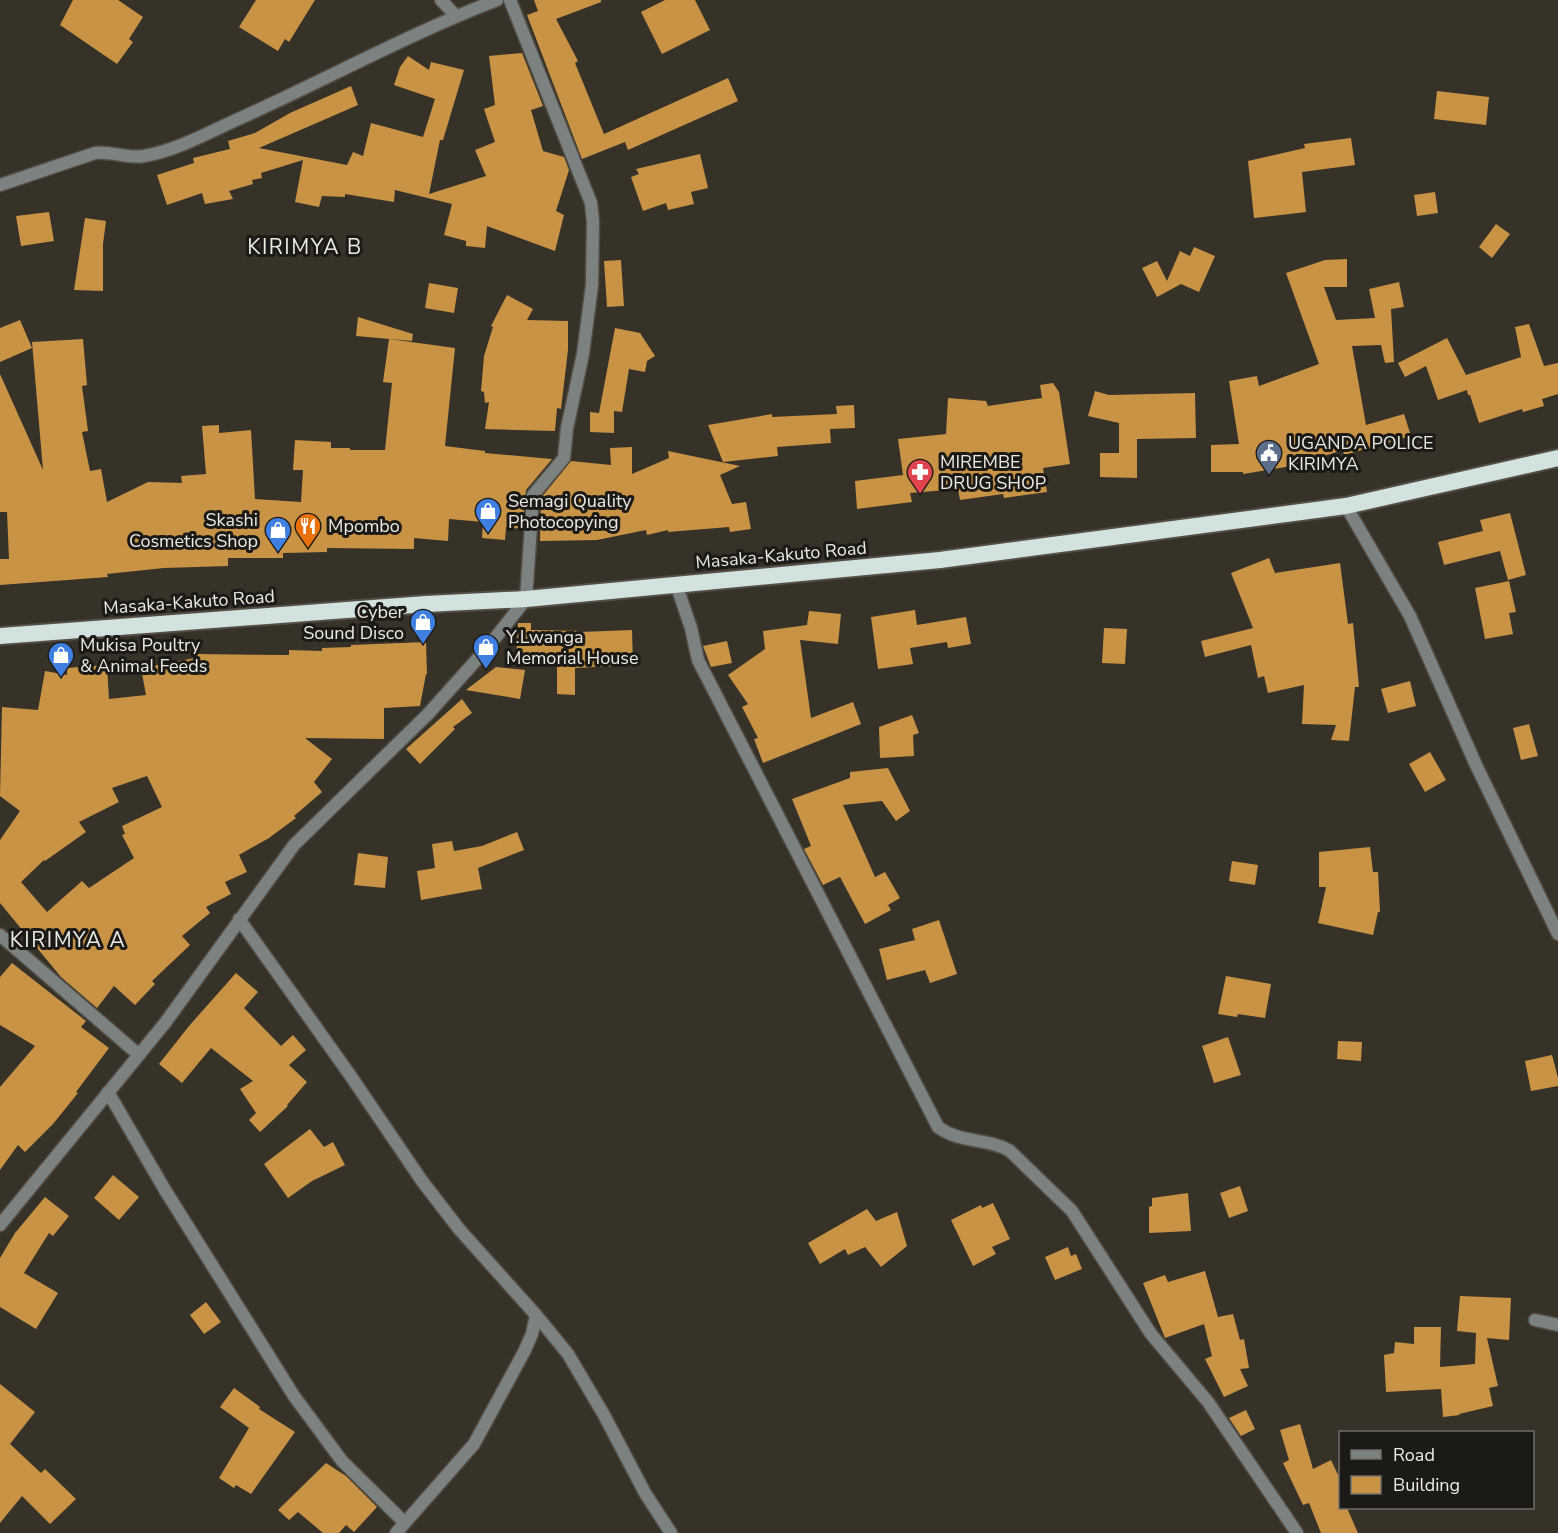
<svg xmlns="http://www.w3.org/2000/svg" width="1558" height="1533" font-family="'Nunito Sans',sans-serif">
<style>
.building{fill:#c99346;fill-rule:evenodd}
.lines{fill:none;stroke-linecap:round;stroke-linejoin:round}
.minor-casing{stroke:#544f46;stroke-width:15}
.trunk-casing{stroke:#544f46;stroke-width:20}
.minor{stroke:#7c8280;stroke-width:12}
.trunk{stroke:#d2e2de;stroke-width:16}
.labels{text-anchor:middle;stroke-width:6;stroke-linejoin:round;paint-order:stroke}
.poi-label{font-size:18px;fill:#ece9e3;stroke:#1c1a16;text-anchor:start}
.street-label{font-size:18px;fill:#ece9e3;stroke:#1c1a16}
.quarter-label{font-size:21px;letter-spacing:1.5px;fill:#ece9e3;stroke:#1c1a16}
</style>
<rect width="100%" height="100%" fill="#373228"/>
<path class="building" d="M73,0H118L143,17L129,39L133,42L117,64L60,25Z
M256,0H315L289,42L285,39L278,51L239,27Z
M534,0H601V2L556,19L578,61L575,63L604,134L728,78L738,101L628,150L625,142L582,159L527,15L538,11Z
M665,0H695L710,30L662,54L641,12Z
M522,53L543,106L531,110L543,151L564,157L569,170L556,211L564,215L555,251L487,226L485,248L466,246V241L444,235L452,204L395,190L394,202L345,194V197L322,196L319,207L295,202L303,160L261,173L262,178L252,180L253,184L229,191L233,199L205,204L202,193L167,205L157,175L194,163L193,158L230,149L228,141L255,133L290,113L351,86L358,105L259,148L347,165L353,152L363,156L371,123L423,137L435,99L394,85L400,67L408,56L429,70L431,62L464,70L443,140H440L429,194L486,176L475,150L495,142L484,109L495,105L489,56Z
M1437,91L1489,97L1486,125L1434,119Z
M1351,138L1355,165L1302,172L1306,212L1254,218L1248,161L1305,148L1304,144Z
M700,154L708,188L691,192L694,204L668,210L666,203L643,211L631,177L639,174L636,169Z
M1435,192L1438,213L1417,216L1414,195Z
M49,212L54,241L21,246L16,216Z
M85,218L106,221L103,244V291L74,290Z
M1496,224L1510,234L1492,258L1479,247Z
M1194,247L1215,256L1199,292L1181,284L1157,297L1142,268L1157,261L1167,281L1180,251L1190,256Z
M1347,259V287H1324L1336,320L1375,318L1369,289L1399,282L1404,307L1391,309L1394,362L1385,363L1381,345L1352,346L1366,425L1404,414L1411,436L1344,455L1343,450L1292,466L1243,474V472H1211V445L1239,444L1229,381L1257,376L1259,386L1319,364L1286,273L1325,260Z
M621,260L624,306L607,307L604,261Z
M429,283L458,288L454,313L425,308Z
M507,295L533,309L527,320L568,321V350L561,409L557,408L555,431L485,429L489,402L485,403L484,392L481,391L484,356L493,327L491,326Z
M358,317L413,334L412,341L356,336Z
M20,320L32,348L0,362V328Z
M1529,324L1544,366L1558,363V394L1542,399L1544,406L1523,412L1522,409L1479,423L1470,395H1468L1467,390L1438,400L1426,366L1405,377L1398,363L1447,338L1466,375L1521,357L1515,327Z
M615,328L640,333L655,356L647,361L645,372L629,369L622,412L614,411V433L590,432V412L599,413Z
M83,339L87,385L82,386L88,431L82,432L90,471L101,469L107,502L148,482L182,483L181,476L206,474L202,426L219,425V433L251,430L255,499L301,502L303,470H293L295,440L331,442V448H350V450H385L392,383L383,382L389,339L455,348L445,446L485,451V453L552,459L526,490L522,529L506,527L505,540L482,538L483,522L449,519L448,541L414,538V549L327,548V552L283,553V558H228V566L164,568L107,574L108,577L0,585V559H9L7,512H0V374L43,470L32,342Z
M1053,383L1059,392L1070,464L1043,468L1047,492L1004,498L1003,494L960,500L958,489L910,493L912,502L857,509L855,481L903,475L898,439L946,434L948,398L986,401L988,406L1042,398L1040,385Z
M1095,391L1109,395L1195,393L1196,438L1137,439V478L1100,477V453H1119V423L1088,416Z
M854,405L855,428L830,429L831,443L777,447L778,456L723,462L708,425L772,414V417L837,414L836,406Z
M632,447V474L669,458L668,451L740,466L720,475L732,504L746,502L751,529L730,532L729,527L668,532V530L647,535L646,530L597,540L540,541L541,498L571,461L611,465L610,448Z
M1510,513L1526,575L1508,580L1500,551L1444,565L1438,542L1483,531L1480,520Z
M1269,558L1275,573L1340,563L1348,624L1353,623L1359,687H1355L1349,741L1331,740L1336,725L1302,724L1304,685L1268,693L1264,676L1258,678L1251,645L1205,657L1201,641L1253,628L1231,573Z
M1509,581L1516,612L1509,613L1513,634L1485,639L1475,588Z
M915,610L917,625L966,617L971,644L948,648L947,642L910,648L913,664L878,669L871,617Z
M809,611L841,614L838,644L800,640L811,718L853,702L861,724L763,763L754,739L758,738L742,707L748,704L728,675L765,649L763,631L807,625Z
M518,623H531V630L581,631V632L632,630L633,665L575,668V695L557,694V660H516Z
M1104,628L1127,629L1125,664L1102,663Z
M727,641L732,663L711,667L703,646Z
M426,642L427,674H426L420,706L384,708V739L305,738L332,759L314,782L322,792L294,816L296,818L269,838L239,855L247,872L225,882L231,894L206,907L210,913L182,936L190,945L152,981L155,984L135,1005L114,986L97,1008L61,977L0,903V840L20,811L0,796L2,707L38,710L45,671L67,675V668L107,665L109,699L146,695L141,668L195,658V654L289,655V650L322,651V648L351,647V645ZM147,776L162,807L122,826L125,834L122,835L134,858L89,888L82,881L47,912L21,882L44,860L45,861L86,832L79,822L119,802L112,788Z
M496,667L525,670L520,699L466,690Z
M1410,681L1416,706L1388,713L1381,689Z
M462,699L472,713L453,727L455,729L420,764L406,749Z
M912,715L919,733L913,735L914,756L880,758L879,727Z
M1529,724L1538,756L1521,760L1513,728Z
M1430,752L1446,780L1425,792L1409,764Z
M888,768L910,811L896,821L882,801L843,805L875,877L885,872L900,898L888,905L891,910L865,924L840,877L823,885L804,849L811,846L792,799L850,778V772Z
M517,832L524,850L478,868L482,889L421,900L417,871L435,868L432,844L452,841L454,851L482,846Z
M1370,847L1373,872H1378L1380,912H1378L1373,935L1318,923L1326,887H1319V852Z
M358,853L388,857L385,888L354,885Z
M1232,861L1258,865L1255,885L1229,881Z
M939,920L957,974L930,983L925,970L887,980L879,949L915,940L912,929Z
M12,963L86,1021L81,1027L109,1048L76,1092L78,1093L53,1124L25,1152L18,1145L0,1170V1087L35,1046L0,1025V977Z
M236,973L258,992L244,1008L281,1046L293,1035L306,1050L289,1065L307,1082L287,1105L288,1106L260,1132L249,1120L256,1113L240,1089L253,1081L211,1048L182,1083L159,1064L189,1026Z
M1226,976L1271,984L1265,1018L1238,1014L1237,1017L1218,1014Z
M1228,1037L1241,1075L1214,1083L1202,1046Z
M1338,1041L1362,1042L1361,1061L1337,1059Z
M1552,1055L1558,1078V1086L1531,1091L1525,1061Z
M310,1129L324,1147L333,1142L345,1165L312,1181L288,1198L264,1164Z
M113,1175L139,1197L119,1220L94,1198Z
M1240,1186L1248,1211L1229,1218L1220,1193Z
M1188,1193L1191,1231L1149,1233V1207L1152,1206V1198Z
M45,1197L69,1216L53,1236L49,1233L24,1273L58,1293L36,1329L0,1307V1258L15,1233Z
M993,1203L1010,1239L992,1247L996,1254L973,1266L951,1220L981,1205L982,1208Z
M867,1209L876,1221L897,1212L907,1246L881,1267L865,1247L848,1255L845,1249L820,1264L808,1243Z
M1068,1247L1071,1256L1076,1254L1082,1269L1055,1280L1045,1257Z
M1205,1271L1218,1317L1233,1314L1240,1340L1244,1339L1249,1368L1240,1369L1248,1386L1224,1397L1205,1359L1212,1356L1204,1324L1165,1338L1143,1283L1165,1275L1168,1282Z
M1460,1296L1511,1298L1509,1340L1487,1338L1498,1386L1489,1388L1493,1406L1459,1414L1460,1415L1443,1417L1441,1389L1386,1392L1384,1355L1394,1353L1395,1342L1414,1344V1327H1441L1440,1367L1475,1364L1476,1333L1457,1331Z
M206,1302L221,1322L204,1334L190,1315Z
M0,1384L35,1412L10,1444L41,1473L45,1469L76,1499L50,1524L22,1496L0,1523Z
M234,1388L260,1407L259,1409L295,1432L251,1494L236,1485L234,1488L219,1478L249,1428L220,1407Z
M1246,1410L1255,1429L1241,1436L1229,1418Z
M1300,1424L1313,1469L1331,1460L1341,1481V1508H1347L1358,1533H1321L1309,1503L1303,1505L1283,1463L1289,1460L1280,1430Z
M326,1463L346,1476L377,1507L354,1532L346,1525L339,1533H323L298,1512L289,1520L278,1510Z"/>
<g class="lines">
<g class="minor-casing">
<path id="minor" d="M441,0L456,16
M0,185L95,153C113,151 126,159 144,156C179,150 213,130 245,116C329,78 411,33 497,0
M1346,506L1410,616L1476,765L1558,934
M676,584L691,628L698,660L938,1127C961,1144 986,1137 1010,1151L1072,1211L1151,1334L1208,1402L1297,1533
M239,919L350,1075L422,1181L459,1229L536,1315L568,1354L604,1415L645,1493L671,1533
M0,935L139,1055
M108,1092L165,1190L294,1396L342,1461L405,1523
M0,1225L165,1023L294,845L428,714L488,647L526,599L533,495L564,458L567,428L583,354L592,285L593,222L591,203L510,0
M1535,1320L1558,1325
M396,1533L474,1444L524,1352L532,1334L536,1315"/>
</g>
<g class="trunk-casing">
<path id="trunk" d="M0,636L426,604L526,599L940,560L1346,506L1558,458"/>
</g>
<use href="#minor" class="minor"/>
<use href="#trunk" class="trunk"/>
</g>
<defs>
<g id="civic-pin" transform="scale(1.35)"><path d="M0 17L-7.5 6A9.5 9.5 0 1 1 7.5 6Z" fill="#5c6f8a" stroke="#1c1a16"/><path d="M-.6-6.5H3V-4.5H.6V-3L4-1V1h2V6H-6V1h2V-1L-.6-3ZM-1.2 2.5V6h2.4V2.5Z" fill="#fff"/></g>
<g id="pharmacy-pin" transform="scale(1.35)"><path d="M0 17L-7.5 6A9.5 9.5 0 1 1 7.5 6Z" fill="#e0444e" stroke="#1c1a16"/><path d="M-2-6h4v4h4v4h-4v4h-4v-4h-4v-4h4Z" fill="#fff"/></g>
<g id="shop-pin" transform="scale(1.35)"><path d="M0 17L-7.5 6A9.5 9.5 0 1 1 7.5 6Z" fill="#3f7fe0" stroke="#1c1a16"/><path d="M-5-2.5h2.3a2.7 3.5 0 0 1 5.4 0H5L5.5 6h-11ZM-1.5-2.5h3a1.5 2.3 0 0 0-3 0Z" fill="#fff"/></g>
<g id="restaurant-pin" transform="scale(1.35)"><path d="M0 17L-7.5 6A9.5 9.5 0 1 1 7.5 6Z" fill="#e8710a" stroke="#1c1a16"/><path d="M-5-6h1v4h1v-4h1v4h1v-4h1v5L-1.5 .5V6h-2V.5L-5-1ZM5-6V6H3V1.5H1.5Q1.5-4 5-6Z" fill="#fff"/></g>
</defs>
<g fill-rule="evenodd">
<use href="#civic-pin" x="1269" y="453"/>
<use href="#pharmacy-pin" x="920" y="472"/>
<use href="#shop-pin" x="488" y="511"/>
<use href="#restaurant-pin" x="308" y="526"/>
<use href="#shop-pin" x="278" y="530"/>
<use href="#shop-pin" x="423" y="622"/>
<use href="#shop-pin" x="486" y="647"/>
<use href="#shop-pin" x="61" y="655"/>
</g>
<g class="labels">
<g class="poi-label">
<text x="1288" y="449">UGANDA POLICE<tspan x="1288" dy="21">KIRIMYA</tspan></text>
<text x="940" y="468">MIREMBE<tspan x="940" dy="21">DRUG SHOP</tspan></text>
<text x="508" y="507">Semagi Quality<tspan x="508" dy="21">Photocopying</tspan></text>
<text x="258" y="526" text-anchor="end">Skashi<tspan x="258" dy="21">Cosmetics Shop</tspan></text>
<text x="328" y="532">Mpombo</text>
<text x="404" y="618" text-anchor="end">Cyber<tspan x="404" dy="21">Sound Disco</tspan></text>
<text x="506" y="643">Y.Lwanga<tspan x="506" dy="21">Memorial House</tspan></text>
<text x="80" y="651">Mukisa Poultry<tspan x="80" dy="21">&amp; Animal Feeds</tspan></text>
</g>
<g class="street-label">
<text transform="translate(781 555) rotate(-5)" y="6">Masaka-Kakuto Road</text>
<text transform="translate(189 602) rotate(-4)" y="6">Masaka-Kakuto Road</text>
</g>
<g class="quarter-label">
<text x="305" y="254">KIRIMYA B</text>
<text x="68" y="947">KIRIMYA A</text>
</g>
</g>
<rect x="1339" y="1431" width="195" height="78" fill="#1c1a16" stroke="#6f6d68" stroke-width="1.5"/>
<rect x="1351" y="1450" width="30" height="9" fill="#7c8280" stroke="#6f6d68" stroke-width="1.5"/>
<text x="1393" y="1461" font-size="18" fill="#ece9e3">Road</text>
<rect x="1351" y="1476" width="30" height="18" fill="#c99346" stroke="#6f6d68" stroke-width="1.5"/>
<text x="1393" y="1491" font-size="18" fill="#ece9e3">Building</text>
</svg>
